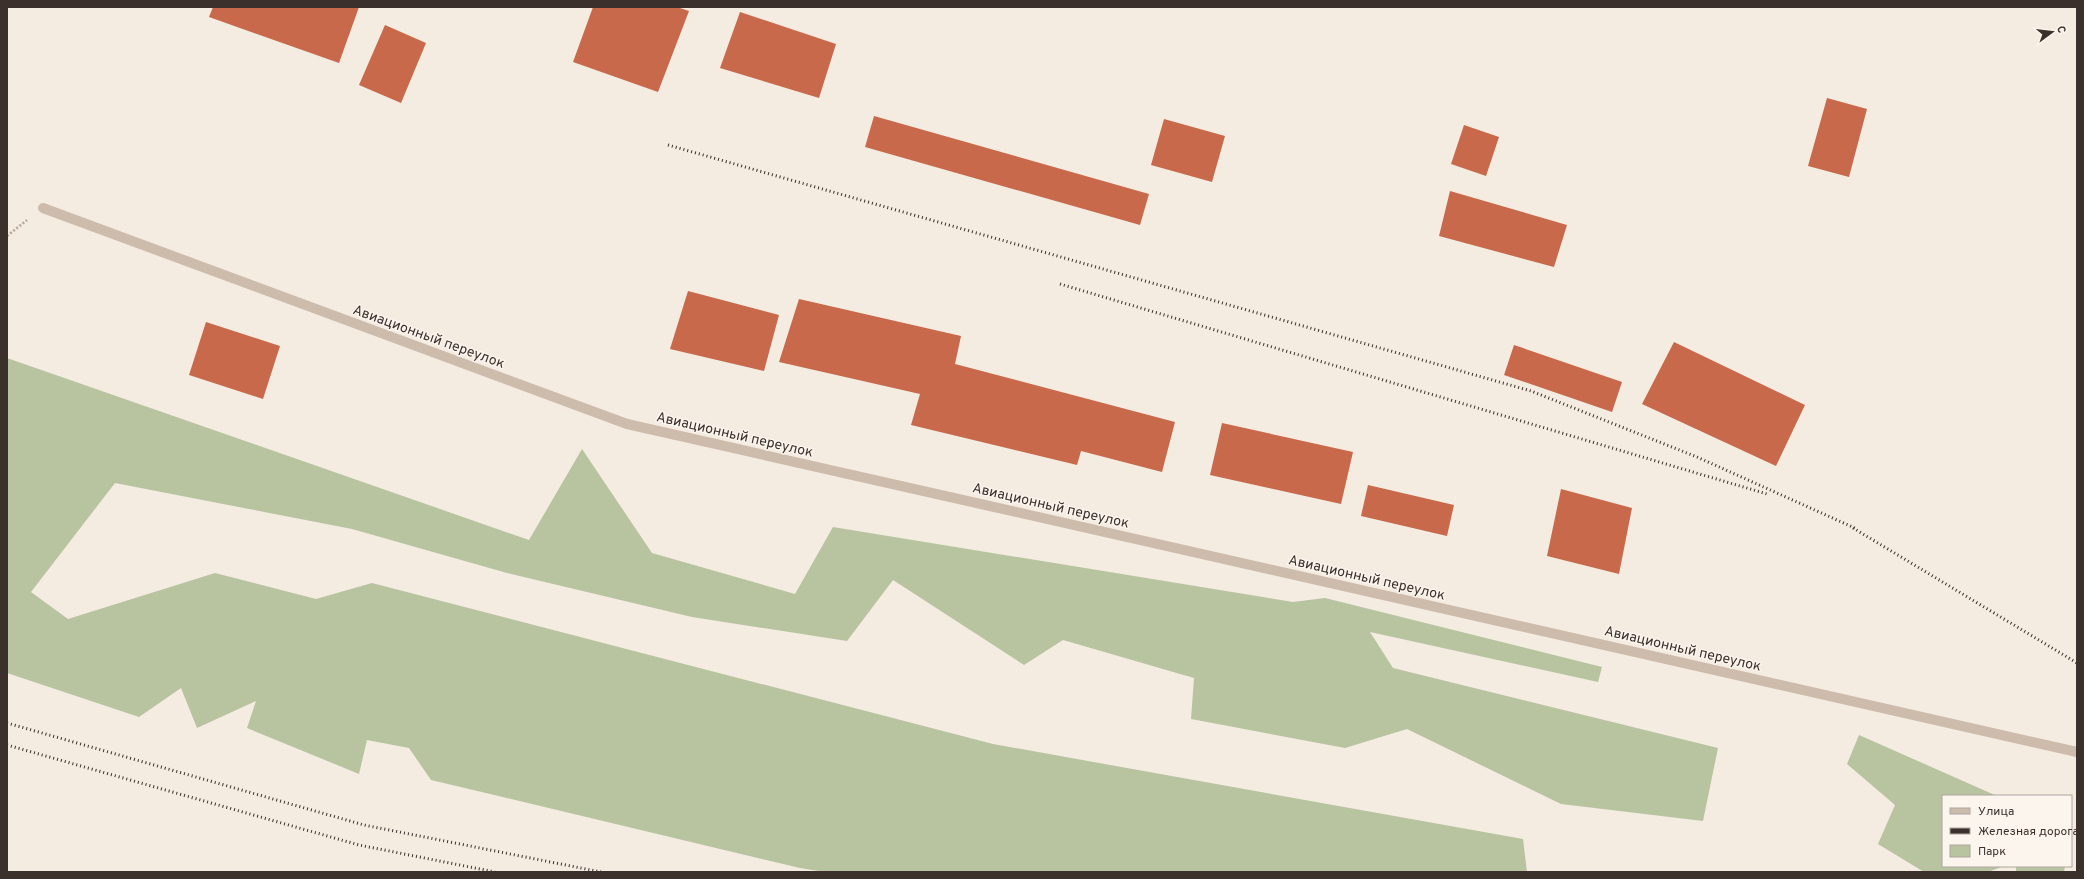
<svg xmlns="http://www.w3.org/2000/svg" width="2084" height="879" font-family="Overpass,sans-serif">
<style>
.green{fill:#b8c4a0}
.building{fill:#c8694b}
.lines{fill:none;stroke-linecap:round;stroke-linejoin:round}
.path{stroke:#b9a596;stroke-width:2.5;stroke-dasharray:2 2;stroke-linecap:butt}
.minor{stroke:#cdbbac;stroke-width:10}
.rail{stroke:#3b302b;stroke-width:3;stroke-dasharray:1 3;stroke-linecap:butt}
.labels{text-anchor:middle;stroke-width:3;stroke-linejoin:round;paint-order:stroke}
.street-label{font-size:14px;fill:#3b302b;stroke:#fbf5ee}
</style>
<rect width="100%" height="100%" fill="#f4ebe1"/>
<path class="green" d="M7,358L529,540L582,449L652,553L795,594L833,527L1293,602L1325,598L1602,667L1598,682L1370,632L1393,668L1718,748L1703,821L1561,804L1407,729L1345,748L1191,719L1194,678L1063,640L1024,665L893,580L847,641L692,617L507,573L352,529L115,483L31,592L68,619L215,573L316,599L372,583L993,744L1523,839L1527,872H825L800,868L431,780L409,748L367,740L359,774L247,728L256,701L197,728L181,688L139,717L7,673Z
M1859,735L1997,796H1943V866H2004L1988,872H1924L1878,844L1895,805L1847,764Z
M2016,866H2065L2064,872H2016Z"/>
<path class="building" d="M213,7H359L339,63L209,17Z
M593,7H677L689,11L658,92L573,62Z
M740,12L836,44L819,98L720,68Z
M385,25L426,43L401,103L359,85Z
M1827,98L1867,109L1849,177L1808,166Z
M874,116L1149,194L1140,225L865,147Z
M1164,119L1225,136L1212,182L1151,165Z
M1464,125L1499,137L1486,176L1451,164Z
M1450,191L1567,225L1554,267L1439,236Z
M688,291L779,315L764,371L670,349Z
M799,299L961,336L955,364L1175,422L1162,472L1081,451L1077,465L911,425L920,394L779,362Z
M206,322L280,346L263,399L189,375Z
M1674,342L1805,405L1776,466L1642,404Z
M1514,345L1622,382L1612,412L1504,375Z
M1222,423L1353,452L1341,504L1210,475Z
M1368,485L1454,505L1447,536L1361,516Z
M1561,489L1632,508L1619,574L1547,556Z"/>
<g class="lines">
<path class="path" d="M7,236L27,220"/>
<path class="minor" d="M43,208L627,424L2077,752"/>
<path class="rail" d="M668,145L1531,391L1697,457L1857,529
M1060,284L1767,494
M1853,528L2077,663
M7,723L364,825L601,872
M7,745L359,845L495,872"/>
</g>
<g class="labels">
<g class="street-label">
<text transform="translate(429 336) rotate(20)" y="5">Авиационный переулок</text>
<text transform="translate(735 434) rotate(13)" y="5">Авиационный переулок</text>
<text transform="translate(1051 505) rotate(13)" y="5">Авиационный переулок</text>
<text transform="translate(1367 577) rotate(13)" y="5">Авиационный переулок</text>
<text transform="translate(1683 648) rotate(13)" y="5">Авиационный переулок</text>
</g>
</g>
<rect width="2084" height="879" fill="none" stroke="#3b302b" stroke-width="16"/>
<rect x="1942" y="795" width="130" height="72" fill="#fbf5ee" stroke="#aea6a0"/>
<rect x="1950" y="808" width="20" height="6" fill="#cdbbac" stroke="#aea6a0"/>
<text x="1978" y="815" font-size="12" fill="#3b302b">Улица</text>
<rect x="1950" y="828" width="20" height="6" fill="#3b302b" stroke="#aea6a0"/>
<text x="1978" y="835" font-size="12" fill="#3b302b">Железная дорога</text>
<rect x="1950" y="845" width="20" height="12" fill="#b8c4a0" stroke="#aea6a0"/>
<text x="1978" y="855" font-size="12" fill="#3b302b">Парк</text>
<g transform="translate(2052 32) rotate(75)" stroke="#fbf5ee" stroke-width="3" paint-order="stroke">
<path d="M0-3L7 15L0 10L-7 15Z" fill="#3b302b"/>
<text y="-6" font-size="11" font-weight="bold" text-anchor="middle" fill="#3b302b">С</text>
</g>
</svg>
